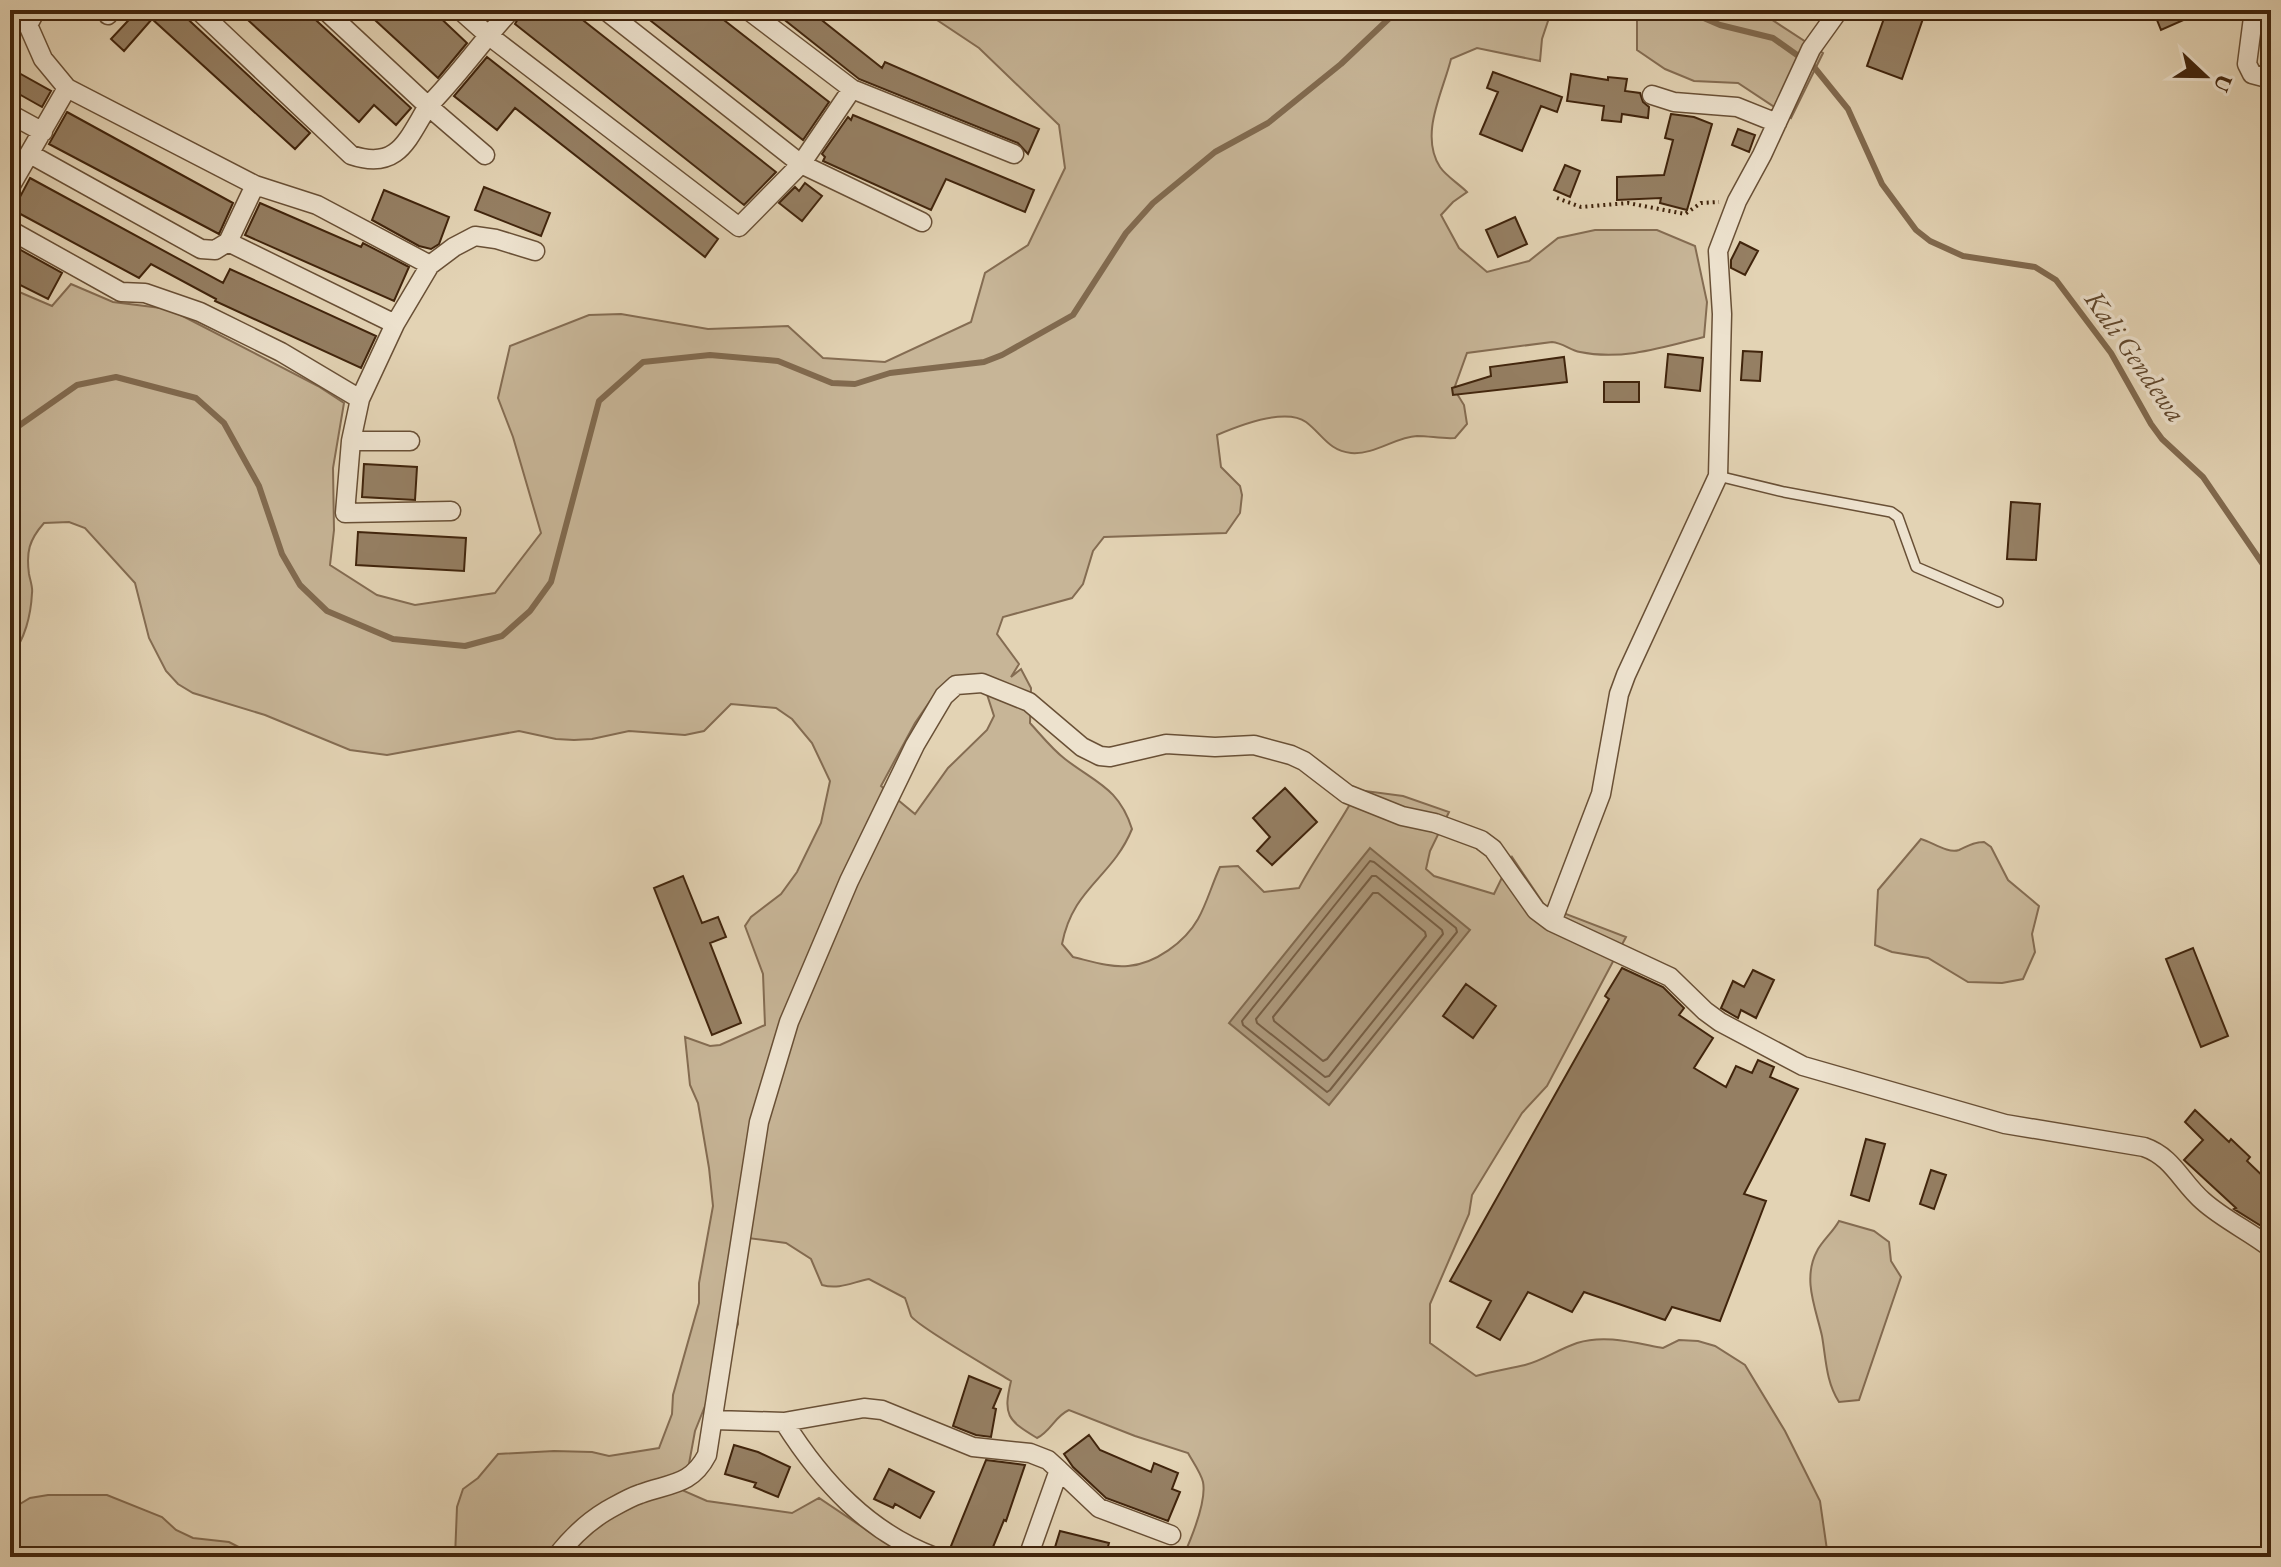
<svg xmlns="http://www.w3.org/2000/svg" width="2281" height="1567" font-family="'EB Garamond',serif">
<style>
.green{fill:#c7b597;stroke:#846c52;stroke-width:2;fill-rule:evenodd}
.water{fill:#ac987b;stroke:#816a4f;stroke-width:2}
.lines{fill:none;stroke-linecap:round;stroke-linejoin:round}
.shore{stroke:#765e44;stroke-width:2}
.stream{stroke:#816a4f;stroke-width:6}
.building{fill:#957f63;stroke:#40240c;stroke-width:2}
.service-casing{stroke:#695036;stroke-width:12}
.minor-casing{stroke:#695036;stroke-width:21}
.path{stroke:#40240c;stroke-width:4;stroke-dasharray:2 4;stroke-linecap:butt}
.service{stroke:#ede2ce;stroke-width:9}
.minor{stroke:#ede2ce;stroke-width:18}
.labels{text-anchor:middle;stroke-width:7;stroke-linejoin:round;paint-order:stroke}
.water-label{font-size:28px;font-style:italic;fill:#60472d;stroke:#ede2ce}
</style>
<rect width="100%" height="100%" fill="#e3d3b4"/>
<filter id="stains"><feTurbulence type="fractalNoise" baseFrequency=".0025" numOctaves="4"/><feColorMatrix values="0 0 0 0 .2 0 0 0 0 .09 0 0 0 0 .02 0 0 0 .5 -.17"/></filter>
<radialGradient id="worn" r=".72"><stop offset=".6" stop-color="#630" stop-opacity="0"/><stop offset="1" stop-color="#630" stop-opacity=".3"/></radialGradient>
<path class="green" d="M922,10H1547L1549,18L1542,39L1540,61L1477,48L1451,59C1443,92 1419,134 1440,167C1446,176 1459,184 1467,192L1453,202L1441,215L1459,248L1487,272L1529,261L1558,238L1595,230H1657L1695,246L1707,302L1704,337C1664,347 1622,361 1580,352C1570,350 1563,343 1552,342L1467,353L1454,389L1464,405L1467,424L1455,438C1442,439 1430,436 1417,436C1395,437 1375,455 1351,453C1329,451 1322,434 1306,422C1285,407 1238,426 1217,435L1221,467L1240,486L1242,495L1240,513L1226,533L1104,537L1093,551L1083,584L1072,598L1003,617L997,634L1019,664L1011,677L1021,669L1031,688L1030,723C1041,735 1052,749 1065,759C1096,783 1119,788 1132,829C1112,878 1073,887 1062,944L1073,957C1090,961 1111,968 1128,966C1155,964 1185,942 1198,919C1207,903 1212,884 1220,867L1238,866L1264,892L1299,888C1317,854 1340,824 1358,790L1403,796L1449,812L1430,851L1426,869L1434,876L1494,894L1512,857L1545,906L1626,937L1547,1086L1522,1113L1472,1195L1469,1214L1430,1304V1343L1476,1376C1492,1371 1508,1369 1525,1365C1542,1361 1559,1349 1577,1343C1605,1334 1635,1343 1663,1348L1679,1340L1698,1341L1715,1346L1745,1365L1785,1431L1820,1501L1828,1557H1183C1191,1539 1207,1502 1203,1482C1201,1473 1193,1462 1188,1453L1135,1436L1069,1410C1055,1416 1051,1431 1037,1438C1007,1420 1003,1415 1011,1381C994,1370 918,1327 911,1316C909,1310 907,1303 905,1298L869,1279C853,1282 839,1290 822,1285L811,1259L786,1243L748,1238L736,1302L738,1324L695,1431L684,1491L707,1501L792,1513L819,1498L907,1557H455L457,1507L463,1489L478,1478L498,1454L554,1451L592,1452L609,1456L659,1448L672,1414L673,1395L699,1303V1283L713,1206L709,1168L698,1103L690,1085L685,1037L710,1046L720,1045L765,1025L763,974L745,926L751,917L781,894L797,872L821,823L830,781L812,743L792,719L776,708L731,704L704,731L685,735L629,731L592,739L574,740L556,739L519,731L387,755L350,750L265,715L193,693L178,684L166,671L149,638L135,583L85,528L69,522L44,523C29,540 26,552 29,574C30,580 33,587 32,593C31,614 25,641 10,657V292L17,291L52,306L71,284L113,302L169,309L318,386L344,403L333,468L334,530L330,565L377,595L415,605L495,593L541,533L513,437L498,398L510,346L589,315L621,314L708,329L788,326L823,358L885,362L971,322L985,273L1028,245L1065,168L1059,125L979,48ZM961,676H981L994,716L987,730L948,768L915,814L881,786L915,723L935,694Z
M1637,10H1757L1823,53L1791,118L1738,83L1694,81L1665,69L1637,50Z
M1921,839C1932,842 1948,854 1959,850C1968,846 1973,842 1984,842L1991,847L2008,880L2039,906L2032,934L2035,952L2023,979L2002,983L1968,982L1928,958L1892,952L1875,945L1878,890Z
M1839,1221L1874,1231L1889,1242L1891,1261L1901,1277L1859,1400L1839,1402C1826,1382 1826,1359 1822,1336C1816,1309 1802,1279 1817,1251C1822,1241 1833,1232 1839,1221Z
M48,1495H107L162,1517L176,1530L193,1538L229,1542L258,1557H10V1510L30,1498Z"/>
<path class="water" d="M1370,848L1470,930L1329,1105L1229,1023Z"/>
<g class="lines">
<path class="shore" d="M1370,861L1374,862L1456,928L1457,932L1330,1090L1327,1092L1243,1025L1242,1021Z
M1372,876H1376L1442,930L1443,934L1329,1076L1325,1077L1257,1023L1256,1019Z
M1373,893H1378L1425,932L1426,936L1327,1059L1323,1061L1274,1021L1273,1017Z"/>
<path class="stream" d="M1685,10L1720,25L1773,38L1814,67L1848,109L1882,184L1916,230L1930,241L1963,256L2035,267L2056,280L2111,353L2151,424L2162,439L2203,477L2271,576
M10,432L77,385L116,377L196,398L224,423L259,486L282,554L300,585L327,611L393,639L465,646L502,636L530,611L551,582L599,401L643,362L710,355L778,361L832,383L855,384L890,373L984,362L1002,355L1073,315L1126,233L1153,203L1215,152L1268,123L1341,64L1398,10"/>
</g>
<path class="building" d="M138,10H178L310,133L295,149L152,19L124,51L111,39Z
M237,10H305L411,108L396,125L374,105L359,122Z
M364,10H432L467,43L438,78Z
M523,10H570L776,172L744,205L515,24Z
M637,10H711L829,102L803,140Z
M772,10H809L882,68L885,62L1039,129L1028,154L1018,143L859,79Z
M1887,10H1926L1902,79L1867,66Z
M2153,10H2206L2161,30Z
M487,57L718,239L705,257L515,108L497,130L454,96Z
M10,68L51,91L42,107L10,89Z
M1493,72L1562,97L1557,112L1541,106L1522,151L1480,134L1498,92L1487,88Z
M1571,74L1608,80V77L1627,79L1625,91L1640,93L1643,102L1649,107L1648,118L1622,114L1621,122L1602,120L1604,106L1567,101Z
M67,112L233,203L219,234L49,144Z
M1671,114L1694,117L1712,124L1687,210L1660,203L1661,198L1617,200V177L1664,175L1673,140L1665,138Z
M853,115L1034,190L1025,212L946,179L931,210L823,161L825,157L822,154L848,117L851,120Z
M1738,129L1755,135L1749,152L1732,145Z
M1565,165L1580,171L1570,197L1554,190Z
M30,178L223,283L230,269L376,336L361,368L215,301L216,299L151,264L139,278L13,210Z
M805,183L822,196L802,221L779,203L795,187L799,191Z
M484,187L550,213L541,236L475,210Z
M384,190L449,217L439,244L431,249L419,246L372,220Z
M260,203L361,247L363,243L409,267L394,301L245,235Z
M1515,217L1527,244L1498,257L1486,230Z
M1740,242L1758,251L1745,275L1731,268V260Z
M10,244L62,273L48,299L10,280Z
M1743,351L1762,352L1760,381L1741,380Z
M1668,354L1703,358L1700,391L1665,387Z
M1564,357L1567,382L1453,395L1452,388L1491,376L1490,367Z
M1604,382H1639V402H1604Z
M364,464L417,467L415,500L362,497Z
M2011,502L2040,504L2036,560L2007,559Z
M358,532L466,538L464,571L356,565Z
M1285,788L1317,822L1272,865L1257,851L1270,837L1253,818Z
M683,876L702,923L718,917L726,937L710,943L741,1023L712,1035L654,888Z
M2193,948L2228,1036L2201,1047L2166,959Z
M1622,968L1663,987L1684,1008L1679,1015L1713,1038L1694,1068L1726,1087L1736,1066L1752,1073L1758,1060L1774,1067L1770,1077L1798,1089L1744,1194L1766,1201L1720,1321L1672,1307L1665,1320L1584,1292L1572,1312L1528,1292L1500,1340L1477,1327L1491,1301L1450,1281L1609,999L1605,996Z
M1753,970L1774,980L1756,1018L1741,1010L1738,1018L1721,1008L1733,981L1744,987Z
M1466,984L1496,1006L1473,1038L1443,1016Z
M2195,1110L2229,1142L2231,1139L2250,1157L2247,1161L2271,1184V1223L2266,1229L2234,1209L2236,1208L2184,1160L2203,1140L2185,1122Z
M1866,1139L1885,1144L1869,1201L1851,1195Z
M1931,1170L1946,1175L1934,1209L1920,1204Z
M969,1376L1001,1389L993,1408L996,1409L991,1437L976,1435L953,1426Z
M1089,1435L1100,1450L1151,1472L1154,1463L1178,1473L1172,1489L1180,1492L1168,1521L1106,1498L1073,1467L1064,1454Z
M734,1445L758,1452L790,1467L778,1497L754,1487L756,1483L725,1474Z
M986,1460L1025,1465L1006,1521L1004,1520L989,1557H966L949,1551Z
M889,1469L934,1492L920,1518L895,1504L893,1508L874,1499Z
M1060,1531L1109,1543L1105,1557H1052Z"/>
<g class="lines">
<g class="service-casing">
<path id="service" d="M1718,476L1784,492L1891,512L1898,517L1916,567L1998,602"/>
</g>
<g class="minor-casing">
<path id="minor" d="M36,10L28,25L43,59L67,88L255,185L317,205L430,265
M198,10L351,155C398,171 407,140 428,106L485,155
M325,10L428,106C458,76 482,41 511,10
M460,10L488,35L739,227L801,164L852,89L1014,154
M605,10L801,164L922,222
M748,10L852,89
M2254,10L2247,64L2252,74L2271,79
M108,15L110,10
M1652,95L1674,102L1737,107L1777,123
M10,114L43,132
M30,154L201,249L215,250L228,242L395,324
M10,187L67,88
M10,230L121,292L145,293L200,312L281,352L360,399
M228,242L255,185
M351,441H410
M451,511L345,513L351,441L360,399L395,324L430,265L454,247L475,236L496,239L535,251
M1552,922L1601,794L1619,694L1626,675L1718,476L1722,314L1718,251L1737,201L1762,155L1811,49L1839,10
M714,1420L784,1422L864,1408L882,1410L973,1447L1030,1453L1048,1460L1059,1470L1028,1557
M784,1422C822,1482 869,1533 935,1557
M1059,1470L1099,1508L1171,1535
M556,1557C570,1539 586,1523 606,1511C617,1505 628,1498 640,1494C669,1483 691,1486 707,1455L759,1122L789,1022L849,881L915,745L944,696L956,685L982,683L1029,702L1082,747L1100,756L1110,757L1166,744L1215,747L1254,745L1291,755L1304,761L1347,794L1402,816L1435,823L1481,840L1493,849L1536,910L1552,922L1670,977L1705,1011L1720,1022L1803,1066L2005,1124L2144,1147C2173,1157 2181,1182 2203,1201C2223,1219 2249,1231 2271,1248"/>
</g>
<path class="path" d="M1557,198L1581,207L1628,203L1685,214L1701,203L1719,202"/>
<use href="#service" class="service"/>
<use href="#minor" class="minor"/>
</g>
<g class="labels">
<g class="water-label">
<text transform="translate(2136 356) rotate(55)" y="10">Kali Gendewa</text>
</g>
</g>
<rect width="2281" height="1567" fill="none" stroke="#e3d3b4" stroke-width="40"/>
<rect x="12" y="12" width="2257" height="1543" fill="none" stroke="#40240c" stroke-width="4"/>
<rect x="20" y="20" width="2241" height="1527" fill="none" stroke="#40240c" stroke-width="2"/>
<g transform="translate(2205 76) rotate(112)" stroke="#ede2ce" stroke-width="6" paint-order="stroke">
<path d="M0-6L14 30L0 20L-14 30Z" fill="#40240c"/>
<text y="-12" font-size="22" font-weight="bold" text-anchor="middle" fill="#40240c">U</text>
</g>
<rect width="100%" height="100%" filter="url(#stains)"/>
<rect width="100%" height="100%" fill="url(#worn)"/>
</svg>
